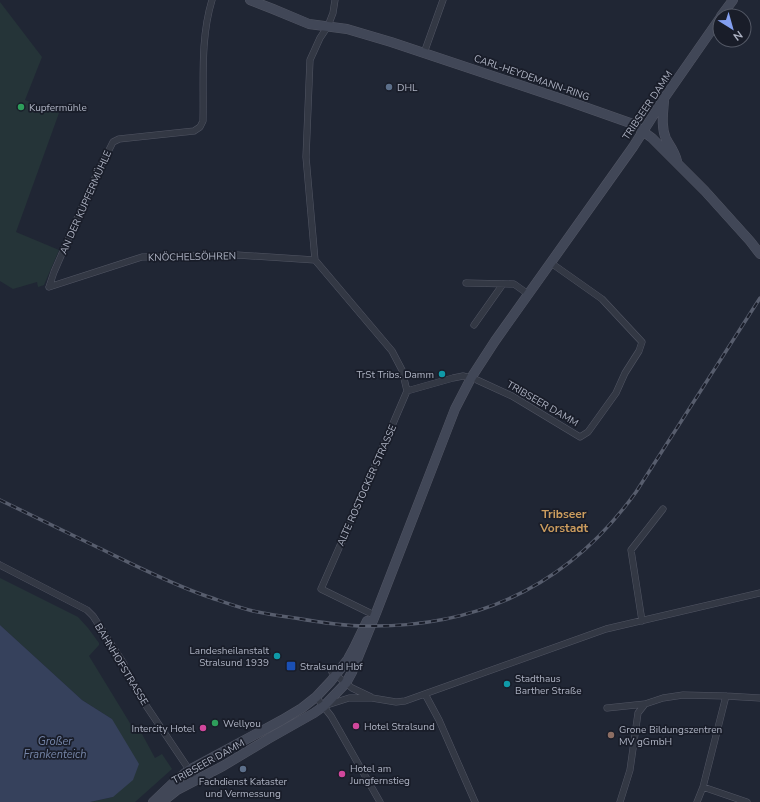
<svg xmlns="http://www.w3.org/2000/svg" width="760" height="802" font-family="'Nunito Sans',sans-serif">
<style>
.green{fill:#253438}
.water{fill:#36415c}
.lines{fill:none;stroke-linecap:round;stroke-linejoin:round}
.street-casing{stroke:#515563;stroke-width:7}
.secondary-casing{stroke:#515563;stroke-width:10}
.street{stroke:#333844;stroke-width:6}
.secondary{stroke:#414757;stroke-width:9}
.rail-casing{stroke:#575d6d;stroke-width:3.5}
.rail{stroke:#191d29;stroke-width:2;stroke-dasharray:6;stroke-linecap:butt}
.service-dot{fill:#5c6f8a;stroke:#191d29;stroke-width:1.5}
.leisure-dot{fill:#2e9e5b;stroke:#191d29;stroke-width:1.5}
.culture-dot{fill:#0f9aa8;stroke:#191d29;stroke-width:1.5}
.transit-dot{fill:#1a4fb4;stroke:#191d29;stroke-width:1.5}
.hotel-dot{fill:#d1479c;stroke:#191d29;stroke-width:1.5}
.education-dot{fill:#8d6e63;stroke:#191d29;stroke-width:1.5}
.labels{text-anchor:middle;stroke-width:3.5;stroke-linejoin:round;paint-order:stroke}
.street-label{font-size:10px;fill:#adb2c2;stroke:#191d29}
.poi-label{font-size:10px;fill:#adb2c2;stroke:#191d29;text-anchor:start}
.water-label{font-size:11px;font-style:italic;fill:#7686a9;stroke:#191d29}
.quarter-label{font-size:12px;font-weight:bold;fill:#cb9c5e;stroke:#191d29}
</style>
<rect width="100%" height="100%" fill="#202634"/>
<path class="green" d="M0,2L42,57L25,100L59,113L16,232L59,250L44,285L38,287L37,282L13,289L0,281Z
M0,578L78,617L88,628L99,643V645L89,656L136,733L142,734L155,758L162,754L172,769L135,802H90L113,797L112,719L82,700L0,625Z"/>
<path class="water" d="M0,625L82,700L112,719L139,764L133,780L113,797L90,802H0Z"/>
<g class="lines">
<g class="street-casing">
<path id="street" d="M335,0L333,13L328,26L320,38L310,60L306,157L315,260L392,351L402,370L407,391
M424,53L443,0
M466,283L514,284L528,294
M49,287L54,272L93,182L113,142L119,139L194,131L200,127L203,121C204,81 200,39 212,0
M49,287L142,257L237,255L315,260
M474,325L503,284
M477,380L512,396L580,437L588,432L616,393L625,373L639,351L642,342L602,299L551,263
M407,391L453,378L463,376L471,378
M0,565L87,610L93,616L124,664L126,671L143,701L196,780
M370,613L321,589L364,491L407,391
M642,621L631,550L663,509
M332,672L352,688L371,697
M425,694L439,720L475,802
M316,697L331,716L380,802
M327,705L349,698H372L396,702L405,701L606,629L760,593
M607,708L645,704
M703,787L747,802
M620,802L630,770L638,713L645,704L663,698L683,695L726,696L760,698
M697,802L703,787L726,696"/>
</g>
<g class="secondary-casing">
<path id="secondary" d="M250,0L273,9L309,24L347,29L391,42L565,100L633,124L652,138L705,191L750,241L760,254
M721,16L733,0
M664,101C663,114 661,127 666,139C671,147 675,152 677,161
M153,802L174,782L189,770L282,720L302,708L316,697L331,681L348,659L354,648L367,621
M162,802L177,790L223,766L268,739L314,713L324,706L346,683L352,672L376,613L455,409L471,378L495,341L633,147L665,97L720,18"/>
</g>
<use href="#street" class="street"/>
<use href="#secondary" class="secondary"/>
<g class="rail-casing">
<path id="rail" d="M0,500C33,516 66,532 99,548C134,565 169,583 206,596C221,601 237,607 253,611C267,614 281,616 295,618C318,622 342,626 365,626C478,628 570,584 636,492L760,298"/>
</g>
<use href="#rail" class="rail"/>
</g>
<g class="service-dot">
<circle cx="389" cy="87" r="4"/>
<circle cx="243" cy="769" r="4"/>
</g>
<g class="leisure-dot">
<circle cx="21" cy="107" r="4"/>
<circle cx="215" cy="723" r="4"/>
</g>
<g class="culture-dot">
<circle cx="442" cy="374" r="4"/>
<circle cx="277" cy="656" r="4"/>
<circle cx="507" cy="684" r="4"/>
</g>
<rect class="transit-dot" x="286" y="661" width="10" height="10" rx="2"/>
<g class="hotel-dot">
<circle cx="356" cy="726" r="4"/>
<circle cx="203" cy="728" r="4"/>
<circle cx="342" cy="774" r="4"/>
</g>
<circle class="education-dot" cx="611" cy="735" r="4"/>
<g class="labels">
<g class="street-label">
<text transform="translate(532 77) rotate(19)" y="4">CARL-HEYDEMANN-RING</text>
<text transform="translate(647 105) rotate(-56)" y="4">TRIBSEER DAMM</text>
<text transform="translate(85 202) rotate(-66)" y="4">AN DER KUPFERMÜHLE</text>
<text transform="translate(192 256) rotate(-1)" y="4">KNÖCHELSÖHREN</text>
<text transform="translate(543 403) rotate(30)" y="4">TRIBSEER DAMM</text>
<text transform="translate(366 485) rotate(-66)" y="4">ALTE ROSTOCKER STRASSE</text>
<text transform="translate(122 664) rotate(59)" y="4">BAHNHOFSTRASSE</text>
<text transform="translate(208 761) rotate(-29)" y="4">TRIBSEER DAMM</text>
</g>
<g class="poi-label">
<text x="397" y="91">DHL</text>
<text x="29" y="111">Kupfermühle</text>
<text x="434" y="378" text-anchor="end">TrSt Tribs. Damm</text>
<text x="269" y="654" text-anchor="end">Landesheilanstalt<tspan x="269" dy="12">Stralsund 1939</tspan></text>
<text x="300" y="670">Stralsund Hbf</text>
<text x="515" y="682">Stadthaus<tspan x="515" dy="12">Barther Straße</tspan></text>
<text x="223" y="727">Wellyou</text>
<text x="364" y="730">Hotel Stralsund</text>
<text x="195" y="732" text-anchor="end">Intercity Hotel</text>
<text x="619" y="733">Grone Bildungszentren<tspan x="619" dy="12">MV gGmbH</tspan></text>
<text x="350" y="772">Hotel am<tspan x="350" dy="12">Jungfernstieg</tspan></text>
<text x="243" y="785" text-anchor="middle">Fachdienst Kataster<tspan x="243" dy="12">und Vermessung</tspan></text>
</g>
<g class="water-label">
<text x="55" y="745">Großer<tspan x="55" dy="13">Frankenteich</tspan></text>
</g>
<g class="quarter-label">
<text x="564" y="518">Tribseer<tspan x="564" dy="14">Vorstadt</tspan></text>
</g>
</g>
<g transform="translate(732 28) rotate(143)"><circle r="19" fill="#191d29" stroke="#545966"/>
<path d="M0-3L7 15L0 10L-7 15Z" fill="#839ff0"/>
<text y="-6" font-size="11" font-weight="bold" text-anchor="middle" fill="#adb2c2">N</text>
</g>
</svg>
